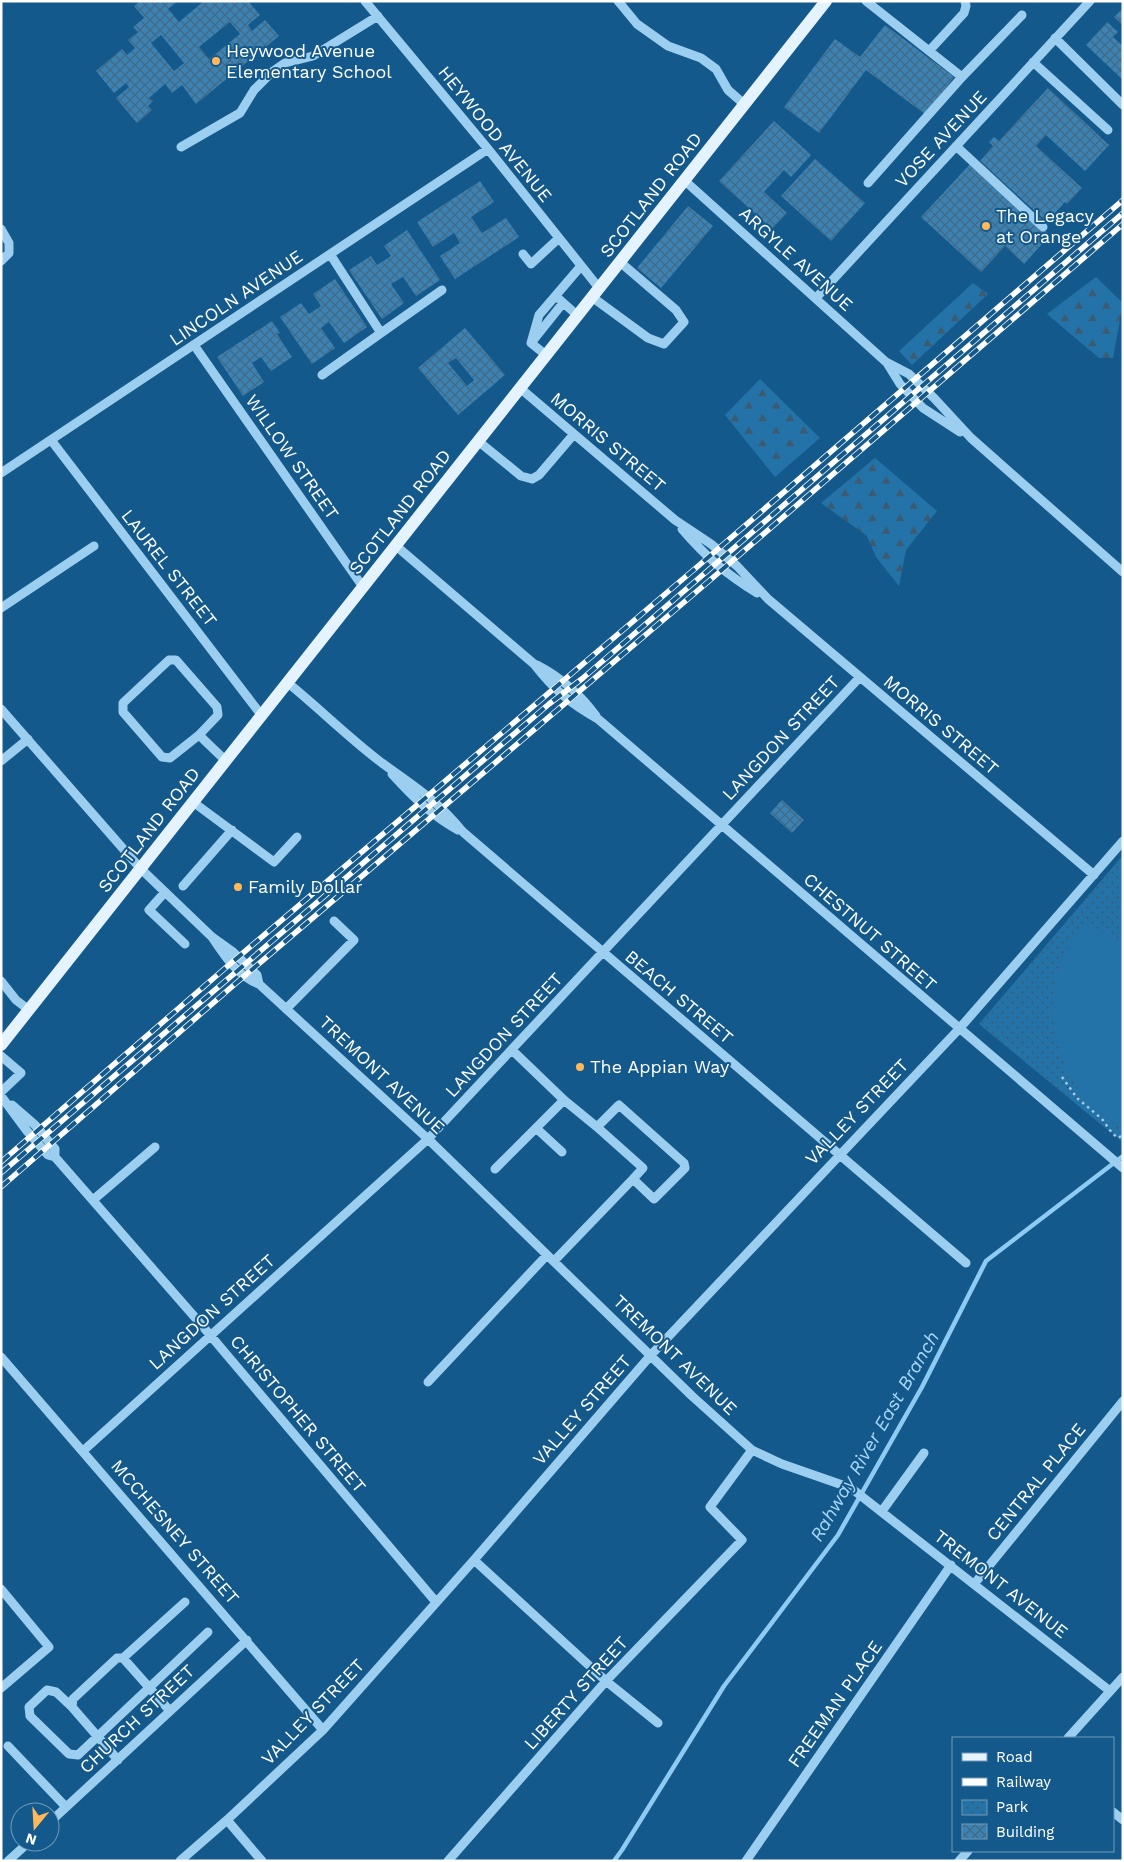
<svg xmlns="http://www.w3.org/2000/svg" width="1124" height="1862" font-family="'Work Sans',sans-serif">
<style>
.forest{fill:url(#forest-firs)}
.park{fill:url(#park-dots)}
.pitch{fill:#2372a8}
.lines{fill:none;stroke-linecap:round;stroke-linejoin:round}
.stream{stroke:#8dcbf3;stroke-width:4.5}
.building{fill:url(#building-cross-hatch);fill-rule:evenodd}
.path{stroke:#9ccef0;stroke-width:2.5;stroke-dasharray:2.5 4;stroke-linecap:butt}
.minor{stroke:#9ccef0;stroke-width:9}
.major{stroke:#e5f3ff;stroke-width:12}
.rail-casing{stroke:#fff;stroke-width:5.5}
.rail{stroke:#14598b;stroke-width:4;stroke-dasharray:11;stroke-linecap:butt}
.poi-dot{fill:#ffb85b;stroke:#14598b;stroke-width:2}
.labels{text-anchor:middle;stroke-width:4;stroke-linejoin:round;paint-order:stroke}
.poi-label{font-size:18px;fill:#fff;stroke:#14598b;text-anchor:start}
.street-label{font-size:18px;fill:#fff;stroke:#14598b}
.water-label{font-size:19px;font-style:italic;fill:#a7d7f7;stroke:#14598b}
</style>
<defs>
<pattern id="forest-firs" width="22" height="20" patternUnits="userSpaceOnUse" patternTransform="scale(1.25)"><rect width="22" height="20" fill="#2372a8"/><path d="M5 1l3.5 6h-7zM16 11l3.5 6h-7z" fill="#3c5b71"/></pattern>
<pattern id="park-dots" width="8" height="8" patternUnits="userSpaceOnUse" patternTransform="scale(1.25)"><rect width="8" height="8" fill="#2372a8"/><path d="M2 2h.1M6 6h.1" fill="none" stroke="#3c5b71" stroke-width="1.8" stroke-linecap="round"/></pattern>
<pattern id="building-cross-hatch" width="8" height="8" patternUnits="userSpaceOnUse" patternTransform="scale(1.25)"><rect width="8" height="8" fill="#3c83b4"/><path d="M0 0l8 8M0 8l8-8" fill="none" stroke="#436a85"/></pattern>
</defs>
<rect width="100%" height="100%" fill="#14598b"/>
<path class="forest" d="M1096,277L1123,303L1113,358H1099L1047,314Z
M973,283L988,294L912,365L899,351Z
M760,379L820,438L775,477L725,415Z
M875,458L937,511L906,550L899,586L876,557L867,536L821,503Z"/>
<path class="park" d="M1123,855V1139L1121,1141L979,1024Z"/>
<path class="pitch" d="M1084,922L1123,943V1117L1115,1125C1107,1117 1097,1110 1089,1102C1056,1064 1042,1010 1061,962C1066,948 1076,935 1084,922Z"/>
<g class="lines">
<path class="stream" d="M614,1861L622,1850L724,1686L838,1535L922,1387L986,1261L1123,1156"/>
</g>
<path class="building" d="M140,1H178L168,9L179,22L204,1H248L260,15L248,25L252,31L265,20L279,36L196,104L182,85L172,93L165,84L149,98L153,101L148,106L152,110L137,123L116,98L129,87L126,83L114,93L96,71L122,49L127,55L135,48L128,40L138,32L133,27L144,18L134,6ZM230,22L240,34L209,59L199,47ZM161,35L184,63L174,71L151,43Z
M1123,8V25L1114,17Z
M1107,22L1118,32L1113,37L1123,46V80L1086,45Z
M885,25L954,77L926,115L866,70L819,133L784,107L835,39L860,57Z
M1048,88L1109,145L1085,171L1046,135L1036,146L1082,188L1067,204L1065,202L1047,222L980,161L993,146L989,142L994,137L999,141Z
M774,121L811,155L791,177L784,170L764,192L787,213L772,229L719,181Z
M815,159L865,203L831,241L781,196Z
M971,163L1050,235L1024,264L1005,246L981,272L921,217Z
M480,181L494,202L471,217L482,233L506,218L519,237L455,279L440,256L460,243L454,233L433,247L417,222Z
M688,206L713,226L661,288L637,268Z
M407,230L440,280L416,296L403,277L391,284L404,303L382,319L349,270L371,256L377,265L391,256L384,246Z
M335,279L367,327L344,343L329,322L321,328L335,348L312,364L280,317L301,303L309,314L321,306L313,294Z
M272,321L280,333L277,334L292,357L271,371L261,357L252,363L264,382L243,396L217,357Z
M465,328L505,375L458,415L418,368ZM456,358L474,380L467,386L448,363Z
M782,800L804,820L792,833L770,813Z"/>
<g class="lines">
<path class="path" d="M1062,1077L1077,1098L1102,1119L1112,1133L1118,1138L1123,1135"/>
<path class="minor" d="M365,1L488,149L599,288
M618,1L637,24L668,46L701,58L716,69L728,90L744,104
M866,1L962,77
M1055,38L1123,105
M929,51L964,13L966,6L965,1
M1033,62L1108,130
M956,146L1043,227
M181,147L240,113L254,90L272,72L285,63L313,56L378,16
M684,180L886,362L909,374L934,398L971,438L1123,572
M868,183L962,77L1022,15
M1,229L9,243V253L1,261
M523,254L531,264L559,238
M592,297L648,338L664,344L684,322L676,310L620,262
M816,298L1090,1
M559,299L577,315
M381,333L442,290
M531,343L539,315L581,266
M194,345L363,587
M546,355L531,343L563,303
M887,363L900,384L923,408L960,432
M322,375L381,333L330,254
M520,388L675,520L711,544L737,566L768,599L1094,875
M51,440L262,716
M478,441L521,476L532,479L539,475L574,434
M1,473L488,149
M682,529C706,557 726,574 757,593
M395,545L534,664C554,690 570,703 598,719L1123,1168
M1,608L94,546
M537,665C562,678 580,694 596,716
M288,683C320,709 349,738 382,763C414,786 437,800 463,832L966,1263
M1,709L140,868L212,937L233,952L257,975L259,984
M199,735L170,758L162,757L123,712V703L169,660H176L217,707L218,715L199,735L226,761
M1,761L28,739
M392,774C412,796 432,816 458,830
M193,802L274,862L297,837
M183,886L232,830
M165,892L149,910L185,944
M212,937C224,955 238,977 259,984L428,1139L692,1396L752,1450L782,1464L851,1488L1110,1691
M1,981L16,1000L29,1010
M286,1009L354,940L334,921
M512,1050L564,1100
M1,1056L21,1073L1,1092
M1,1096L27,1131L48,1155L55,1157L199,1322L436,1602
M12,1105L35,1125L55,1149V1157
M597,1127L643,1168L633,1179
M536,1128L562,1152
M495,1169L564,1100L597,1127L619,1105L684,1163L685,1168L654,1199L633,1179L554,1261
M93,1200L155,1147
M1,1357L323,1730
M428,1382L547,1255
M83,1451L428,1139L860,677
M882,1511L924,1453
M474,1560L606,1681L658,1723
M975,1583L1123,1401
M1,1589L49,1647L1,1688
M123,1658L185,1602
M72,1707L56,1692L47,1690L29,1707L30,1716L69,1754L78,1755L208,1632
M1068,1738L1123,1677
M8,1746L66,1807
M118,1760L72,1707L73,1699L117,1658H123L170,1711
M1113,1812L1123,1820
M227,1820L262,1861
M50,1822L247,1640
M8,1861L29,1842
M180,1861L227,1820L323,1730L474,1560L651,1355L959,1029L1123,841
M448,1861L606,1681L742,1540L710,1507L752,1450
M746,1861L951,1565
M959,1861L968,1851"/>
<path class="major" d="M1,1045L826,1"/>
<g class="rail-casing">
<path id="rail" d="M1,1162L223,970L697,567L1123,200
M1,1173L549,704L583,678L1123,213
M1,1187L235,984L709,581L1123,224"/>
</g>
<use href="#rail" class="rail"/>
</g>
<g class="poi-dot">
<circle cx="216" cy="61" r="5"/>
<circle cx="986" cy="226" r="5"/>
<circle cx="238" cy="887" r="5"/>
<circle cx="580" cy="1067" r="5"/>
</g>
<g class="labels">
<g class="poi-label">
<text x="226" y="57">Heywood Avenue<tspan x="226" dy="21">Elementary School</tspan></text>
<text x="996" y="222">The Legacy<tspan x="996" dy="21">at Orange</tspan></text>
<text x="248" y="893">Family Dollar</text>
<text x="590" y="1073">The Appian Way</text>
</g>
<g class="street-label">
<text transform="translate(495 134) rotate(51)" y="6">HEYWOOD AVENUE</text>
<text transform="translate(941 139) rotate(-47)" y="6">VOSE AVENUE</text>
<text transform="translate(651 195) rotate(-52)" y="6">SCOTLAND ROAD</text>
<text transform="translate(796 259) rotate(42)" y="6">ARGYLE AVENUE</text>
<text transform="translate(236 298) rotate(-34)" y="6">LINCOLN AVENUE</text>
<text transform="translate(608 442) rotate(40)" y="6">MORRIS STREET</text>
<text transform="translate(292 457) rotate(55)" y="6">WILLOW STREET</text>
<text transform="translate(400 512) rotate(-52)" y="6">SCOTLAND ROAD</text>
<text transform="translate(169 568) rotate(52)" y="6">LAUREL STREET</text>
<text transform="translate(941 725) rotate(40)" y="6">MORRIS STREET</text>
<text transform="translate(781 738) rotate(-47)" y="6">LANGDON STREET</text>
<text transform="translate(149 830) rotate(-52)" y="6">SCOTLAND ROAD</text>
<text transform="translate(870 932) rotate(41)" y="6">CHESTNUT STREET</text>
<text transform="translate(679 997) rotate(40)" y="6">BEACH STREET</text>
<text transform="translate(504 1035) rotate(-47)" y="6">LANGDON STREET</text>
<text transform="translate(382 1075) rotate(43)" y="6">TREMONT AVENUE</text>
<text transform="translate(857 1112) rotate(-46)" y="6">VALLEY STREET</text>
<text transform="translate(212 1312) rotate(-42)" y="6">LANGDON STREET</text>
<text transform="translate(675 1355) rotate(44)" y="6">TREMONT AVENUE</text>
<text transform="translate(582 1410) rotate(-49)" y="6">VALLEY STREET</text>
<text transform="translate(298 1414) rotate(50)" y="6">CHRISTOPHER STREET</text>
<text transform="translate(1036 1482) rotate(-51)" y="6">CENTRAL PLACE</text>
<text transform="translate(175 1532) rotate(49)" y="6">MCCHESNEY STREET</text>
<text transform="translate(1001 1584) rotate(38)" y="6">TREMONT AVENUE</text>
<text transform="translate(576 1693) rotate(-48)" y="6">LIBERTY STREET</text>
<text transform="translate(835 1704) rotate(-55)" y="6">FREEMAN PLACE</text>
<text transform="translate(313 1712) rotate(-46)" y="6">VALLEY STREET</text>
<text transform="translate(137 1719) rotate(-43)" y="6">CHURCH STREET</text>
</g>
<g class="water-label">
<text transform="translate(874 1436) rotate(-60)" y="7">Rahway River East Branch</text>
</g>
</g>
<rect width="1124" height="1862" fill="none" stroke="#ffffff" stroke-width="5"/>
<rect x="952" y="1737" width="162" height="115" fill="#14598b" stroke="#729bb9"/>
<rect x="962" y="1753" width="25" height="8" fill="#e5f3ff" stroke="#729bb9"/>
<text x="996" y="1762" font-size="15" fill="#ffffff">Road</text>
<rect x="962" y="1778" width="25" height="8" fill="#ffffff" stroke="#729bb9"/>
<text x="996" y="1787" font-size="15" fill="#ffffff">Railway</text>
<rect x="962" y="1800" width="25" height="15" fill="url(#park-dots)" stroke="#729bb9"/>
<text x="996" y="1812" font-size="15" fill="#ffffff">Park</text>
<rect x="962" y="1824" width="25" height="15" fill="url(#building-cross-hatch)" stroke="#729bb9"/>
<text x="996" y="1837" font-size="15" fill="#ffffff">Building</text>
<g transform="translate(35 1827) rotate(198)"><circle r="24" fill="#14598b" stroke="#729bb9"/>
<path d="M0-4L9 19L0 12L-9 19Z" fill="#ffb85b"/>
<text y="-8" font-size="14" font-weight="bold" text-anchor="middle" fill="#ffffff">N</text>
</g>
</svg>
